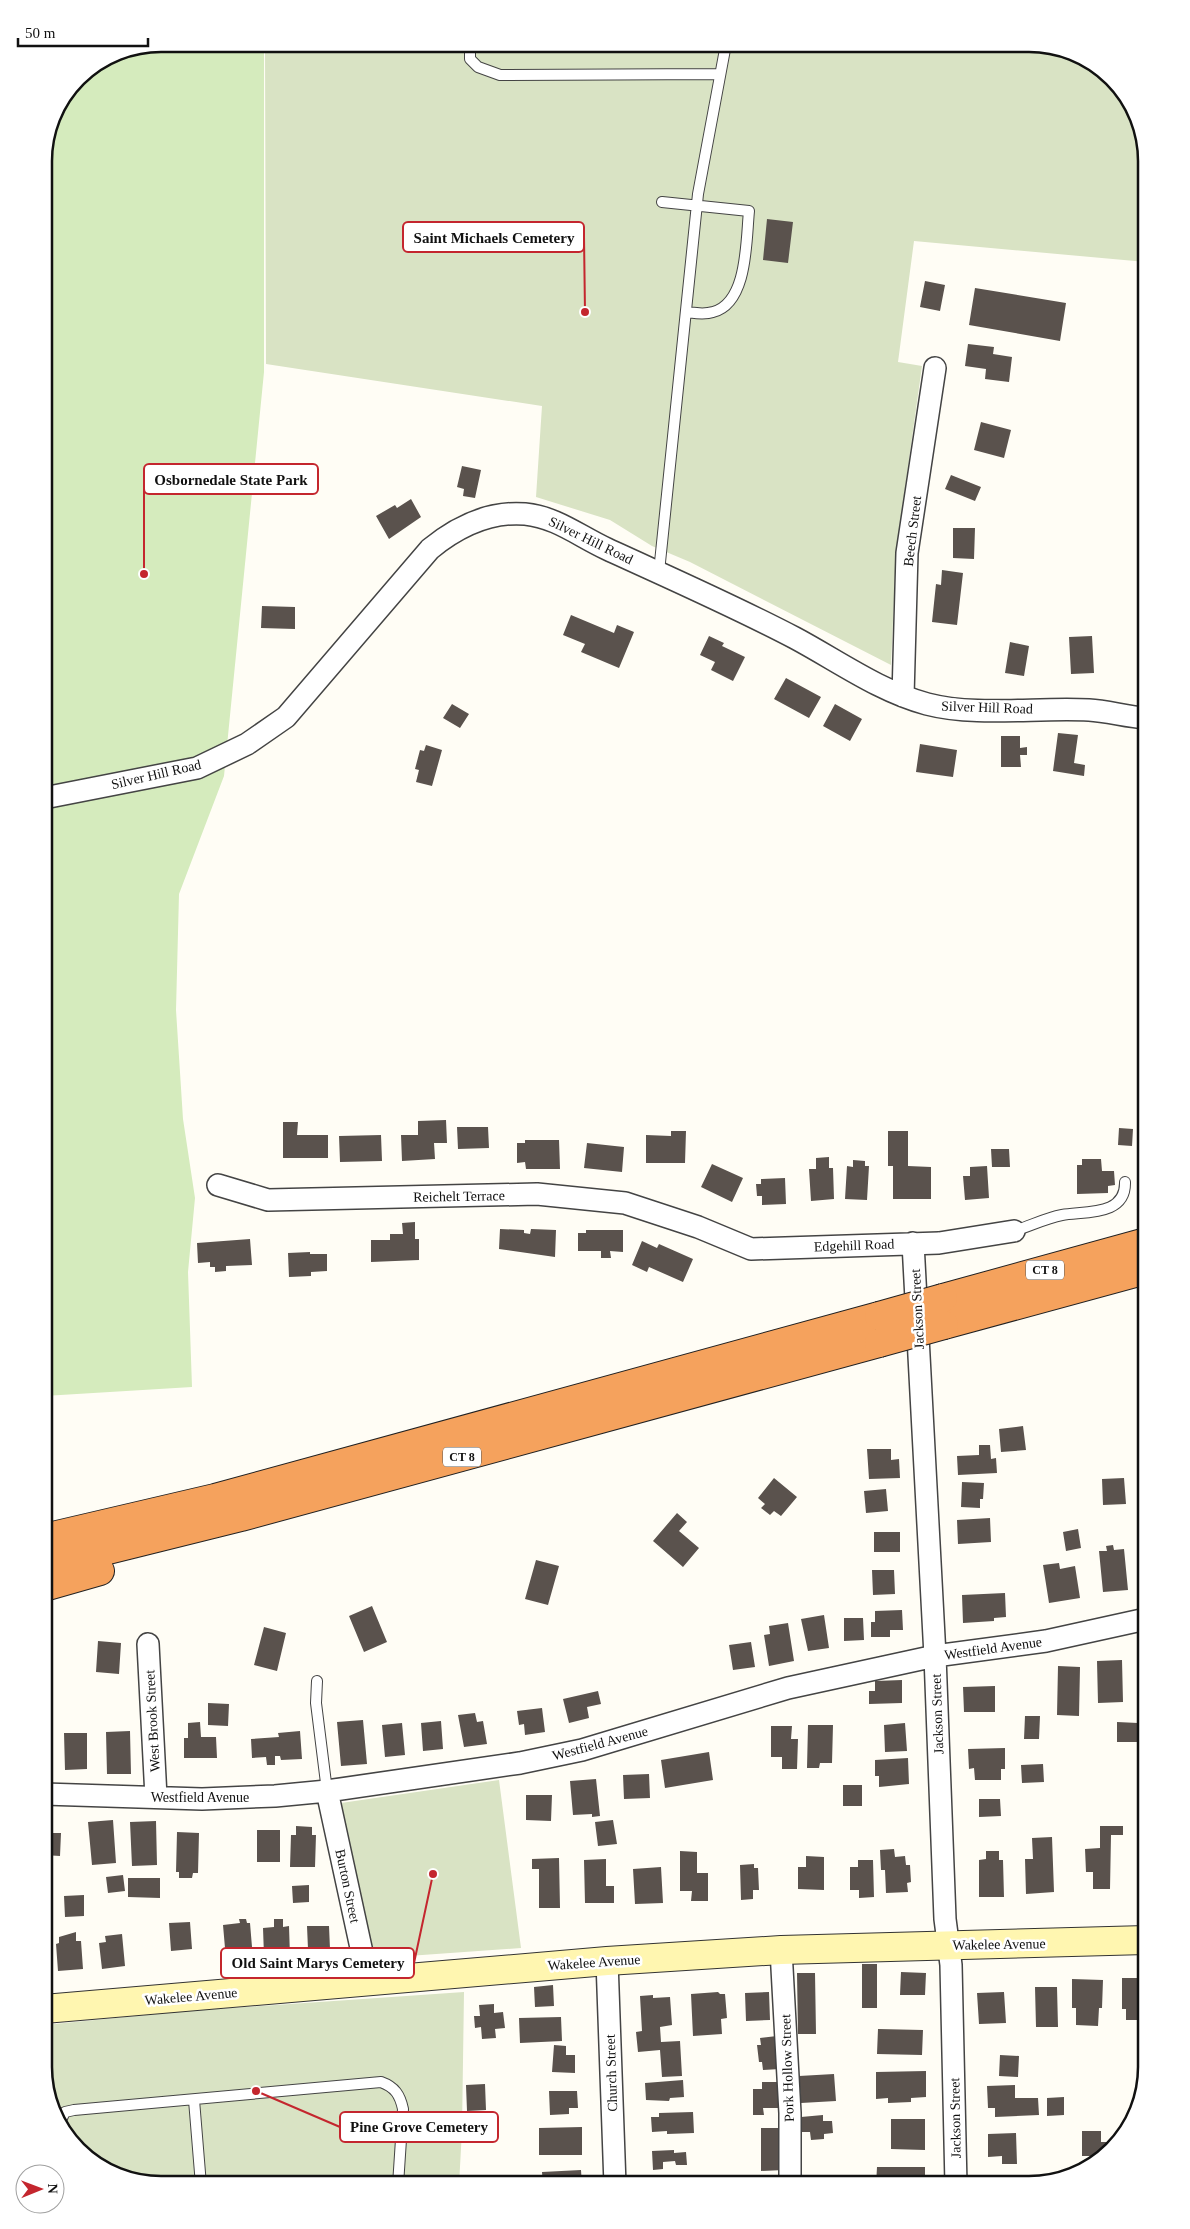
<svg xmlns="http://www.w3.org/2000/svg" width="1190" height="2229" font-family="Georgia,serif">
<style>
.green{fill:#d5ebbd}
.cemetery{fill:#d9e3c4}
.building{fill:#5a524d}
.lines{fill:none;stroke-linecap:round;stroke-linejoin:round}
.lane-casing{stroke:#444;stroke-width:12}
.street-casing{stroke:#444;stroke-width:24}
.secondary-casing{stroke:#333;stroke-width:30}
.highway-casing{stroke:#222;stroke-width:30}
.lane{stroke:#fff;stroke-width:10}
.street{stroke:#fff;stroke-width:21}
.secondary{stroke:#fff6b0;stroke-width:28}
.highway{stroke:#f5a25d;stroke-width:28}
.highway-bridge-casing{stroke:#222;stroke-width:30;stroke-linecap:butt}
.highway-bridge{stroke:#f5a25d;stroke-width:28}
.labels{text-anchor:middle;stroke-width:5;stroke-linejoin:round;paint-order:stroke}
.shield{fill:#fff;stroke:#585858;stroke-width:1}
.shield-label{font-size:12px;font-weight:bold;fill:#111}
.street-label{font-size:14px;fill:#111;stroke:#fff}
.rim{fill:none;stroke:#111;stroke-width:2.5}
.leader{fill:none;stroke:#c4262e;stroke-width:2}
.callout-dot{fill:#c4262e;stroke:#fff;stroke-width:2}
.callout{fill:#fff;stroke:#c4262e;stroke-width:2}
.callout-label{font-size:15px;text-anchor:middle;font-weight:bold;fill:#111}
</style>
<rect width="100%" height="100%" fill="#fffdf5"/>
<path class="green" d="M161,44H264V372L224,776L179,894L176,1010L183,1119L195,1198L188,1272L192,1387L44,1396V154L53,116L78,78L116,53Z"/>
<path class="cemetery" d="M265,44H1037L1100,68L1137,116L1146,161V262L914,241L898,362L922,366L896,553L891,665L690,562L652,546L610,520L536,497L542,406L266,364Z
M499,1780L521,1948L380,1958L373,1953L369,1946L341,1803Z
M464,1992L462,2130L459,2185H154L96,2165L53,2113L44,2068V2025L187,2011Z"/>
<path class="building" d="M767,219L793,222L788,263L763,260Z
M925,281L945,285L940,311L920,307Z
M975,288L1066,303L1060,341L969,325Z
M968,344L994,347L993,354L1012,357L1009,382L985,379L986,369L965,366Z
M981,422L1011,430L1004,458L974,450Z
M462,466L481,470L475,498L463,496L464,489L457,487Z
M951,475L981,487L975,501L945,489Z
M411,499L421,517L389,539L376,516L395,505L397,508Z
M953,528H975L974,559L953,558Z
M942,570L963,573L957,625L932,622L936,584L941,585Z
M262,606L295,607V629L261,628Z
M571,615L614,633L617,625L634,632L619,668L581,652L585,644L563,635Z
M709,636L724,643L722,646L745,657L733,681L711,670L715,662L700,655Z
M1092,636L1094,673L1071,674L1069,637Z
M1010,642L1029,646L1024,676L1005,673Z
M786,678L821,697L809,718L774,699Z
M452,704L469,714L460,728L443,718Z
M835,704L862,719L850,741L823,726Z
M1058,733L1078,735L1074,763L1085,765L1084,776L1053,771Z
M1001,736H1020V748L1027,747V755H1020L1021,767H1001Z
M920,744L957,750L953,777L916,772Z
M426,745L442,750L432,786L416,782L419,770L415,769L420,750L424,751Z
M446,1120L447,1143H434L435,1159L402,1161L401,1135H418V1121Z
M283,1122H298L297,1135H328V1158H283Z
M457,1127H488L489,1148L458,1149Z
M1119,1128L1133,1129L1132,1146L1118,1145Z
M671,1131H686L685,1163H646V1135L671,1136Z
M888,1131H908V1166L931,1167V1199H893V1166H888Z
M381,1135L382,1161L340,1162L339,1136Z
M525,1140H559L560,1169H526L525,1162L517,1163V1143H525Z
M587,1143L624,1147L622,1172L584,1168Z
M991,1149H1009L1010,1167H992Z
M829,1157V1168H833L834,1199L811,1201L809,1169H816V1158Z
M1082,1159H1101L1102,1171H1114L1115,1185L1108,1186V1193L1077,1194V1165H1082Z
M853,1160L865,1161V1166H869L867,1200L845,1199L847,1166L853,1167Z
M712,1164L743,1178L732,1202L701,1187Z
M987,1166L989,1198L965,1200L963,1176H970V1167Z
M785,1178L786,1204L762,1205V1196H757L756,1184H761V1179Z
M415,1222V1239H419V1260L371,1262V1240H390V1234H403L402,1223Z
M500,1229L524,1230V1233L530,1234L531,1229L556,1230L555,1257L499,1249Z
M586,1230H623V1252L610,1251L611,1258H601V1251H578V1233H586Z
M250,1239L252,1265L226,1266V1271L215,1272V1267H210V1262L198,1263L197,1243Z
M642,1241L657,1248L659,1244L693,1259L683,1282L649,1267L647,1272L632,1265Z
M310,1252V1254H327V1271L311,1272V1276L289,1277L288,1253Z
M1023,1426L1026,1450L1001,1452L999,1429Z
M979,1445H990L991,1459L996,1458L997,1473L958,1475L957,1456L979,1455Z
M867,1449H891V1460L899,1459L900,1478L869,1479Z
M774,1478L797,1497L781,1516L774,1511L770,1515L761,1508L765,1504L758,1498Z
M1124,1478L1126,1504L1103,1505L1102,1479Z
M962,1482L984,1483L983,1499H980V1508L961,1507Z
M886,1489L888,1511L866,1513L864,1491Z
M677,1513L687,1522L679,1531L699,1548L683,1567L653,1541Z
M990,1518L991,1542L958,1544L957,1520Z
M1078,1529L1081,1548L1066,1551L1063,1532Z
M874,1532H900V1552H874Z
M1113,1545L1114,1550L1124,1549L1128,1590L1103,1592L1099,1551H1107L1106,1546Z
M536,1560L559,1566L548,1605L525,1599Z
M1059,1563L1060,1569L1075,1566L1080,1598L1049,1603L1043,1565Z
M872,1570H894L895,1594L873,1595Z
M1005,1593L1006,1617L994,1618V1621L963,1623L962,1595Z
M372,1606L387,1642L364,1652L349,1616Z
M902,1610L903,1630H890V1637H871V1622H875V1611Z
M824,1615L829,1648L808,1651L801,1619Z
M844,1618H863L864,1640L844,1641Z
M788,1623L794,1661L769,1666L764,1635L770,1634L769,1626Z
M264,1627L286,1633L277,1671L254,1665Z
M98,1641L121,1643L119,1674L96,1672Z
M751,1642L755,1667L733,1670L729,1645Z
M1122,1660L1123,1702L1098,1703L1097,1661Z
M1058,1666L1080,1667L1079,1716L1057,1715Z
M902,1680V1703L869,1704V1691H875V1681Z
M995,1686V1712H964L963,1687Z
M598,1691L601,1704L587,1707L589,1718L569,1723L563,1699Z
M208,1703L229,1704L228,1726L208,1725Z
M542,1708L545,1732L525,1735L524,1724L519,1725L517,1711Z
M475,1713L477,1722L483,1721L487,1744L464,1747L458,1715Z
M1025,1716H1040L1039,1739H1024Z
M363,1720L367,1764L341,1766L337,1722Z
M441,1721L443,1749L423,1751L421,1723Z
M200,1722L201,1737H216L217,1758H184V1738H188V1723Z
M1117,1722L1138,1723V1742H1117Z
M402,1723L405,1755L385,1757L382,1725Z
M905,1723L907,1751L885,1752L884,1725Z
M808,1725H833L832,1763H820L819,1768H807Z
M771,1726H792L791,1739H798L797,1769H782V1757H771Z
M130,1731L131,1774H107L106,1732Z
M300,1731L302,1759L281,1760L280,1756H275V1765H267L266,1757L252,1758L251,1739L279,1737L278,1733Z
M44,1732H53V1769H44Z
M64,1733H87V1769L65,1770Z
M1005,1748V1769H1001V1780H975L974,1768L969,1769L968,1749Z
M709,1752L713,1780L665,1788L661,1760Z
M1146,1756V1773H1138L1137,1757Z
M908,1758L909,1784L879,1787V1776H875V1760Z
M1043,1764L1044,1782L1022,1783L1021,1765Z
M649,1774L650,1798L624,1799L623,1775Z
M596,1779L600,1816L592,1817V1814L573,1815L570,1781Z
M843,1785H862V1806H843Z
M526,1795H552L551,1821L526,1820Z
M979,1799H1000L1001,1816L979,1817Z
M113,1820L116,1863L92,1865L88,1822Z
M613,1820L617,1844L598,1846L595,1822Z
M156,1821L157,1865L132,1866L130,1822Z
M296,1826L312,1827V1835H316L315,1867H290L291,1835H296Z
M1100,1826H1123V1835H1111L1110,1889H1093V1872H1086L1085,1849L1100,1848Z
M257,1830H280V1862H257Z
M177,1832L199,1833L198,1873H193L192,1878H179V1872H176Z
M44,1833H61L60,1856L44,1855Z
M1052,1837L1054,1892L1026,1894L1025,1859H1033L1032,1838Z
M894,1849L895,1857L905,1856L906,1865H910L911,1882L907,1883L908,1892L886,1893L885,1870H881L880,1850Z
M680,1851L697,1852V1873H708V1901H691L692,1891H680Z
M986,1851H999V1860H1003L1004,1897H979V1860L986,1859Z
M806,1856L824,1857V1890L798,1889V1867H806Z
M559,1858L560,1908H539V1869H532V1859Z
M606,1859V1886H614V1903H585L584,1860Z
M858,1860H873L874,1897L859,1898V1890H850V1867H858Z
M754,1864V1868H758L759,1890H753V1899L741,1900L740,1865Z
M661,1867L663,1903L635,1904L633,1869Z
M123,1875L125,1891L108,1893L106,1877Z
M128,1878H160V1898L128,1897Z
M309,1885V1902L293,1903L292,1886Z
M84,1895V1916L65,1917L64,1896Z
M239,1919H246L247,1923H250L253,1959L231,1961L230,1947L225,1948L223,1925L240,1923Z
M274,1919H283V1927L289,1926L290,1956H264L263,1928L274,1927Z
M190,1922L192,1949L171,1951L169,1923Z
M307,1926H329L330,1949H308Z
M76,1932V1941H81L83,1969L58,1971L56,1944L59,1943V1937Z
M122,1934L125,1966L102,1969L99,1943L106,1942L105,1936Z
M862,1964H877V2008H862Z
M901,1972L926,1973L925,1995H900Z
M797,1973H815L816,2034H798Z
M1122,1978H1146V2020H1126V2009H1122Z
M1072,1979L1103,1980L1102,2008H1099L1098,2026L1076,2025V2008H1072Z
M553,1985L554,2006L535,2007L534,1987Z
M1035,1987H1057L1058,2027H1036Z
M718,1992L720,1994H725L727,2018L721,2019L722,2034L693,2036L691,1994Z
M769,1992L770,2020L746,2021L745,1993Z
M1004,1992L1006,2023L979,2024L977,1993Z
M653,1995V1998L670,1997L672,2025L660,2027L661,2042L680,2041L682,2076L662,2077L660,2050L638,2052L636,2032L642,2031L640,1996Z
M494,2004V2013L503,2012L505,2028L495,2029L496,2038L482,2039L481,2027L475,2028L474,2016H480L479,2005Z
M561,2017L562,2041L520,2043L519,2018Z
M878,2029L923,2030L922,2055L877,2054Z
M777,2036L780,2069L763,2070L762,2062H759L757,2045H761L760,2038Z
M554,2045L566,2046V2055H575V2073L552,2072Z
M1000,2055L1019,2056L1018,2077L999,2076Z
M926,2071V2097L911,2098V2102L888,2103V2098L876,2099V2072Z
M834,2074L836,2101L801,2103L799,2076Z
M683,2080L684,2097L670,2098L669,2101L646,2100L645,2083Z
M762,2082H780L783,2108H763L764,2115H753V2089H762Z
M485,2084L486,2110L467,2111L466,2085Z
M1015,2085V2098H1038L1039,2115L995,2117V2108H988L987,2086Z
M549,2091H577L578,2108H569V2114L550,2115Z
M1064,2097V2115L1047,2116V2098Z
M693,2112L694,2133L667,2134V2131L652,2132L651,2117H659V2113Z
M823,2115V2121H832L833,2133L824,2134V2139L811,2140L810,2132H802L801,2117Z
M891,2119H925V2150L891,2149Z
M582,2127V2155H539V2128Z
M761,2128H784V2170L761,2171Z
M1082,2131H1101V2142H1116L1095,2159V2156H1082Z
M1016,2133L1017,2164H1002V2156L988,2157V2134Z
M674,2150V2153L686,2152L687,2165H676L675,2161L663,2162V2169L653,2170L652,2151Z
M877,2167H925V2185H876Z
M581,2170L582,2185H543L542,2172Z"/>
<g class="lines">
<g class="lane-casing">
<path id="lane" d="M470,44V59L478,67L500,75L720,74
M662,202L749,211C746,240 748,303 713,312C704,315 695,313 686,312
M659,572L698,194L726,44
M1014,1231C1030,1226 1046,1218 1062,1215C1086,1211 1126,1216 1125,1182
M317,1681L316,1703L327,1791
M194,2100L201,2185
M60,2122L65,2112L74,2110L381,2082C395,2087 400,2095 403,2109L398,2185"/>
</g>
<g class="street-casing">
<path id="street" d="M903,696L907,553L935,368
M44,798L197,768L247,744L286,717L430,549C457,527 489,511 525,514C556,517 579,536 607,549C670,578 734,606 795,638C838,661 879,691 927,704C977,717 1037,707 1089,710C1108,711 1127,717 1146,718
M218,1185L268,1200L537,1194L625,1203L698,1227L751,1249L939,1243L1014,1231
M913,1243L935,1656L945,1919L951,1965L956,2185
M148,1644L156,1797
M327,1791L368,1980
M44,1794L202,1799L275,1796L327,1791L520,1763L582,1750L788,1688L935,1656L1046,1641L1146,1619
M781,1950L790,2113V2185
M607,1961L615,2185"/>
</g>
<g class="secondary-casing">
<path id="secondary" d="M44,2009L607,1961L781,1950L1146,1940"/>
</g>
<g class="highway-casing">
<path id="highway" d="M943,1298L1146,1242
M944,1325L1146,1270
M44,1538L215,1498L879,1316
M44,1566L241,1517L879,1343
M44,1587L100,1571"/>
</g>
<use href="#lane" class="lane"/>
<use href="#street" class="street"/>
<use href="#secondary" class="secondary"/>
<use href="#highway" class="highway"/>
<g class="highway-bridge-casing">
<path id="highway-bridge" d="M879,1316L943,1298
M879,1343L944,1325"/>
</g>
<use href="#highway-bridge" class="highway-bridge"/>
</g>
<g class="labels">
<g class="shield">
<rect x="1026" y="1260.5" width="38" height="19" rx="4"/>
<rect x="443" y="1447.5" width="38" height="19" rx="4"/>
</g>
<g class="shield-label">
<text x="1045" y="1274">CT 8</text>
<text x="462" y="1461">CT 8</text>
</g>
<g class="street-label">
<text transform="translate(912 531) rotate(-83)" y="5">Beech Street</text>
<text transform="translate(591 540) rotate(26)" y="5">Silver Hill Road</text>
<text transform="translate(987 707) rotate(2)" y="5">Silver Hill Road</text>
<text transform="translate(156 774) rotate(-13)" y="5">Silver Hill Road</text>
<text transform="translate(459 1196) rotate(-1)" y="5">Reichelt Terrace</text>
<text transform="translate(854 1245) rotate(-2)" y="5">Edgehill Road</text>
<text transform="translate(917 1309) rotate(-93)" y="5">Jackson Street</text>
<text transform="translate(993 1648) rotate(-8)" y="5">Westfield Avenue</text>
<text transform="translate(937 1714) rotate(-92)" y="5">Jackson Street</text>
<text transform="translate(152 1721) rotate(-93)" y="5">West Brook Street</text>
<text transform="translate(600 1743) rotate(-15)" y="5">Westfield Avenue</text>
<text x="200" y="1802">Westfield Avenue</text>
<text transform="translate(348 1886) rotate(78)" y="5">Burton Street</text>
<text transform="translate(999 1944) rotate(-1)" y="5">Wakelee Avenue</text>
<text transform="translate(594 1962) rotate(-4)" y="5">Wakelee Avenue</text>
<text transform="translate(191 1996) rotate(-5)" y="5">Wakelee Avenue</text>
<text transform="translate(787 2068) rotate(-92)" y="5">Pork Hollow Street</text>
<text transform="translate(611 2073) rotate(-92)" y="5">Church Street</text>
<text transform="translate(955 2118) rotate(-91)" y="5">Jackson Street</text>
</g>
</g>
<path d="M0 0H1190V2229H0ZM161 52H1029A109 109 0 0 1 1138 161V2067A109 109 0 0 1 1029 2176H161A109 109 0 0 1 52 2067V161A109 109 0 0 1 161 52Z" fill="#fff" fill-rule="evenodd"/>
<path class="rim" d="M161 52H1029A109 109 0 0 1 1138 161V2067A109 109 0 0 1 1029 2176H161A109 109 0 0 1 52 2067V161A109 109 0 0 1 161 52Z"/>
<path class="leader" d="M585 312L584 237M144 574L144 479M433 1874L414 1963M256 2091L340 2127"/>
<g class="callout-dot">
<circle cx="585" cy="312" r="5"/>
<circle cx="144" cy="574" r="5"/>
<circle cx="433" cy="1874" r="5"/>
<circle cx="256" cy="2091" r="5"/>
</g>
<g class="callout">
<rect x="403" y="222" width="181" height="30" rx="5"/>
<rect x="144" y="464" width="174" height="30" rx="5"/>
<rect x="221" y="1948" width="193" height="30" rx="5"/>
<rect x="340" y="2112" width="158" height="30" rx="5"/>
</g>
<g class="callout-label">
<text x="494" y="243">Saint Michaels Cemetery</text>
<text x="231" y="485">Osbornedale State Park</text>
<text x="318" y="1968">Old Saint Marys Cemetery</text>
<text x="419" y="2132">Pine Grove Cemetery</text>
</g>
<g transform="translate(40 2189) rotate(89)"><circle r="24" fill="#ffffff" stroke="#a0a0a0"/>
<path d="M0-4L9 19L0 12L-9 19Z" fill="#c4262e"/>
<text y="-8" font-size="14" font-weight="bold" text-anchor="middle" fill="#111111">N</text>
</g>
<path d="M18 38v8h130v-8" fill="none" stroke="#111111" stroke-width="2.5"/>
<text x="25" y="38" font-size="15" fill="#111111" stroke="#ffffff" stroke-width="4" paint-order="stroke">50 m</text>
</svg>
